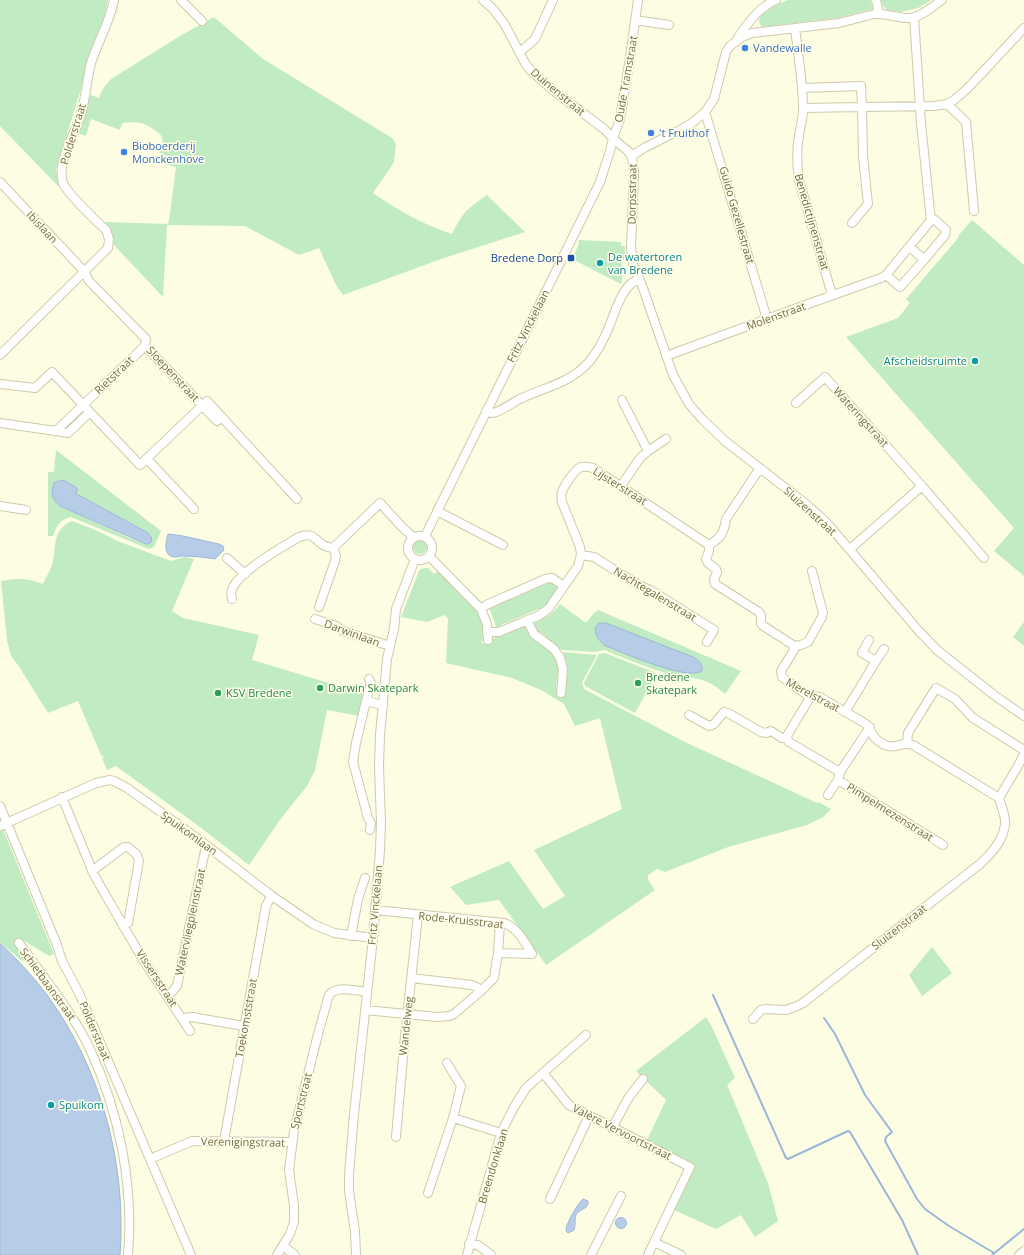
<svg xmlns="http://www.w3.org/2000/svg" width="1024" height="1255" font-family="'Open Sans',sans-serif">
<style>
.green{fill:#c1ebc2;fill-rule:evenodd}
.water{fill:#b7cce7;stroke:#9db7d9}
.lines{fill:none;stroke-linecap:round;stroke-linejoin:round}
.stream{stroke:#9db7d9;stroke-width:2}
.minor-casing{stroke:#cfc9a9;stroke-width:10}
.minor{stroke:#fff;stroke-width:8}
.shop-dot{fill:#3f7fe0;stroke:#ffffea;stroke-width:1.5}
.transit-dot{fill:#1a4fb4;stroke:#ffffea;stroke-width:1.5}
.culture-dot{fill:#0f9aa8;stroke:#ffffea;stroke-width:1.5}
.leisure-dot{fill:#2e9e5b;stroke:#ffffea;stroke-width:1.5}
.labels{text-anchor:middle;stroke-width:3;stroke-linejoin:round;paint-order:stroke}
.shop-label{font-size:11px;fill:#366cbe;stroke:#ffffea;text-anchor:start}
.street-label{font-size:11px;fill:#766c48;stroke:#ffffea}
.culture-label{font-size:11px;fill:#0d838f;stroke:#ffffea;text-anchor:start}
.transit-label{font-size:11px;fill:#164399;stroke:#ffffea;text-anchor:end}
.leisure-label{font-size:11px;fill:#27864d;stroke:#ffffea;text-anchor:start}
</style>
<rect width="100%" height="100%" fill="#fcfde3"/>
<path class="green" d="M0,0H108L104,19L88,58L81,89L56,169L59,187L0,126Z
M788,0H870L873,9L837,18L762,27L759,23L760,16L775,5Z
M881,0H932L918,8L900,12L887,10L883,6Z
M214,17L263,59L392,138L396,144L394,161L391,167L373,193C397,210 424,225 452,234C463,212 467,209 487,195L525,232L441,259L343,295L336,285L319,248L299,255L245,226L167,225L163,297L113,244V239L105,222L167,224L169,221L176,167L157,162C160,155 164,145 162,137C160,133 156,131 153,129C141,121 136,122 122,123L120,130L91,119L86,136L77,133L88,94L99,98L102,90L111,79L180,36Z
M972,220L1024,265V576L994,551L1014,528L846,337L898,318L910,303L906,299L959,237L958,236Z
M579,240L621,242V246H625V259L622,260L621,264L624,267L621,284L572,259L579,244L578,243Z
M56,450L161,531L154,547L149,549L71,517C60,520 56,526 53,536H48V472H54ZM65,481L77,488V491L75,493L148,533L149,544H146L132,539L82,516L52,496L54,483Z
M72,521L93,529L120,542L171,561L185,557L194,559L172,611L183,618L259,635L252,660L365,694L359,716L327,710L315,770L307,786L279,821L249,865L196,824L116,766L107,770L102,758L104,757L102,755H101L78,701L48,713L18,665L11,656L7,640L1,581C18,578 27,578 43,584C46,577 52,568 53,561C56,545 53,529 72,521Z
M413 547a7 7 0 1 1 14 0a7 7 0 1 1-14 0Z
M424,568H428L434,574L438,571C451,584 480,606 483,625C484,631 483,637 482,643L489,644L492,639L522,625L528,628L537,642L549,651L551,650L556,655L560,670H558L556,687L565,688L568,670L566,660L565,661L564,658H565L563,652L597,655L582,682L584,689L685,742L817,803L818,802L831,809L823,817L807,825L728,847L665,872L657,869L648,875V880L655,890L546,965L499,900L466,905L450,887L509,861L543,909L565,896L534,850L622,809L600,718L575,726L564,704L541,690L512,678L446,663L448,619L445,615L427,622L401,617L419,571L421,569Z
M551,580L558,587V589L549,602L541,608L501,625V628L497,629L489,607L510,597L511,599L527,592V589Z
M560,604L586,623L593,614L598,610L741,671L725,694C702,673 691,681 665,673C645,667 625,658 604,650L596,652L562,650L540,632L538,633L534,626V623C545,619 553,614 560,604Z
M1024,622V646L1013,637Z
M605,653L656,673V675L635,713L585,686L584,683L599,654Z
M2,827L54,954L49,956L21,939L23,944L31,955L22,961L0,942V828Z
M932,947L952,973L922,996L909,975Z
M706,1017L711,1025L735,1078L727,1085L768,1183L778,1221L755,1237L741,1215L716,1229L674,1210L694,1164L647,1140L666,1100L636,1071Z"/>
<path class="water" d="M61,480L65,481L77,488V491L75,493L148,533L151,537L152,541L149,544H146L60,506C51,498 51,494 54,483Z
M168,534L183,536L219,544L223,546L224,550L215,559C204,557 192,556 182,556C180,556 178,557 176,557C162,557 166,541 168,534Z
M599,623H606L693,657C699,661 703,663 702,671C687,681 624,653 606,646C599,641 596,637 595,628Z
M0,943C17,959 33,976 47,995C101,1068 127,1164 120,1255H0Z
M583,1199L588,1201C589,1209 582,1208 577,1213C574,1217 576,1225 574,1230L568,1233L566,1231C565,1225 578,1203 583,1199Z
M615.5 1223a5.5 5.5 0 1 1 11 0a5.5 5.5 0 1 1-11 0Z"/>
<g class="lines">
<path class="stream" d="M713,995L786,1158L788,1159L848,1131L850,1132L902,1220L918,1255
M824,1018L835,1034L865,1095L892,1132L886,1137L885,1141L917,1199L925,1209L949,1226L994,1253
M992,1255L1024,1229"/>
<g class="minor-casing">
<path id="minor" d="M181,0L202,21
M483,0L494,10L505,25L525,63L531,71L554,91L604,129L618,143L628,151L632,157L634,172L631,247L633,264L643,288L673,375L689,404L702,419L725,441L806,504L827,523L918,630L937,650L994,695L1024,716
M876,0L879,14
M914,17L921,123L931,221
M635,20L669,25
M795,28C798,55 803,82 803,109C803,119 800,127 799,136C796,151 797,165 799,180L832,295
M737,39C747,24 759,7 776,0
M520,52L535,39L553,0
M802,88L861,86L862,107L803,108
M947,104L966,122L974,211
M705,112L767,319
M631,156L644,148L678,131L692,123L705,112L714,99L726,52L730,46L742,37L752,33L839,23L874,14C885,13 895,17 906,18C919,19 932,7 942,0
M0,182L84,271L89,281L146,339L145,346L217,421L222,417
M852,223L868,204L863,156L862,107L934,106L947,104L954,100L967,89L1024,28
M886,275L900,287L924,260
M0,355L108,248L109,239L106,230C96,221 67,193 63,183C56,162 75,134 81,114C86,97 87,79 91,63C98,41 110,22 114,0
M666,356L808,304L881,278L886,275L932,219L935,220L946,230L945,235L924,260L910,247
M0,384L35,388L52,372L140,465L207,401L297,499
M622,400L648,451L666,439
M796,403L825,377L922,486
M486,411C488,412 490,413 492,413C500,413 514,401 522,398C544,388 568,383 585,366C596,356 603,341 609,327C614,315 618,299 627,288C630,284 634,281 639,279
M0,423L56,431L145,346
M56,431L68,433L90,412
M147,459L194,509
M760,468L726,519C724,533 721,538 709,545V551L706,559L708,563L716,569L717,573L714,579L715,584L759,612L761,615V623L762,625L793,645L794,650L781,671L782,677L807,695L820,697L866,724C871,728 871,735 877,740C895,754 898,740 913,745L999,798
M621,486L640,458L648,451
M0,506L26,510
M437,511L503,545
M408 548a12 12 0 1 1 24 0a12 12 0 1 1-24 0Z
M425,536L600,182L610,151L613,138L620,119L629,64L638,0
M333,548L380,503L402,527L413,537
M850,549L922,486L984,558
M581,555L594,557L637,584L652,591L714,630L707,642
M429,556L481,609L487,624L488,640
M227,558L245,574
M232,599C231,595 231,591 233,587C243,569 281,548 299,537C313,532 313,538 323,545C326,547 329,547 333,548
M319,607L335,561L336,556L333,548
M481,609L486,605L545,579L552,578L564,586
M315,619L336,626L343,631L390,646
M527,620L534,634L554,649L560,658L563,669L561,693
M487,632H499L540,615L549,608L578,566L581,555L580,547L562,502C561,498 561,496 562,492C564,486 574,470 581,467C585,466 589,467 593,468L709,545
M793,646L801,645L808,642L822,617L823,613L812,571
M876,661L884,649
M811,696L788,734L787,738L789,742L840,772
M366,701L371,683L369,679
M845,712L876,661L862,653L869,640
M689,715L709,726L714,724L724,712L728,713L761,732L766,733L771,731L782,738H787
M907,744L908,733L936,688L955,699L973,718L1024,750
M838,780L943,845
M828,795L838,780L840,772L870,727
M62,797L94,875L142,958L190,1031
M999,798L1018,766L1024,754
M0,806L57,945L62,961L79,993L191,1255
M0,826L96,783L110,780L114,781L127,788L193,835L272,896L313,924L334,933L373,938
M370,830L371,823L368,818L353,762L356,743L366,701L383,705
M92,871L124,847H128L137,855L139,861L128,923L123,926
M375,910L504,923C518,928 525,943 532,954
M500,923L498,953L532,954
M351,936L358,899L365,878
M19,943C28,955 37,967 46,980C62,1001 78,1024 90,1049C119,1112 134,1185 128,1255
M411,978L472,985L482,990L494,978L498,953
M168,995L172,992L177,986L206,846
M365,1010L437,1017L449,1016L454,1014L482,990
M182,1018L192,1017L244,1026
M753,1019L761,1010L765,1009L786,1010L797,1006L803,1003L980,864C992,853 1006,838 1005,820C1004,812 1001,805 999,798
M543,1073L569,1105L690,1167L648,1255
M453,1118L501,1133
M612,1128L629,1097L643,1079
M396,1137L404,1046L418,915
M224,1141L266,906L269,900L272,896
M150,1159L192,1141L292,1142
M428,1193L453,1118L461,1086L447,1063
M550,1199L589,1116
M654,1242L681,1255
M469,1244L478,1245L491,1255
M283,1246L295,1255
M277,1255L290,1234L294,1222V1206L289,1170L294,1131L318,1034L329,995C337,985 356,991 367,992
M356,1255L355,1232L349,1191V1175L354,1114L373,938L380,850L381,823L379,767L380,735L387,659L394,629L396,609L415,559
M467,1255L501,1133L514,1107L526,1088L586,1035
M591,1255L621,1196
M1019,1255L1024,1251"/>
</g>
<use href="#minor" class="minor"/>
</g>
<g class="shop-dot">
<circle cx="745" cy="48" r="4"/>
<circle cx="651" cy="133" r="4"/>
<circle cx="124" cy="152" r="4"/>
</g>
<rect class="transit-dot" x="567" y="254" width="8" height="8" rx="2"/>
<g class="culture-dot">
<circle cx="600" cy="263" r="4"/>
<circle cx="975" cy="361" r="4"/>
<circle cx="51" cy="1105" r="4"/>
</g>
<g class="leisure-dot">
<circle cx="638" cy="683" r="4"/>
<circle cx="320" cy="688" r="4"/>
<circle cx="218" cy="693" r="4"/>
</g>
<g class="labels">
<g class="shop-label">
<text x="753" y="52">Vandewalle</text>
<text x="659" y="137">'t Fruithof</text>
<text x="132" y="150">Bioboerderij<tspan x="132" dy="13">Monckenhove</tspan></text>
</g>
<g class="street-label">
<text transform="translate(626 79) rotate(-80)" y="4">Oude Tramstraat</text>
<text transform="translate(558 92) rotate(40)" y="4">Duinenstraat</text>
<text transform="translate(73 134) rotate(-73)" y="4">Polderstraat</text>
<text transform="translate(632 194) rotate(-89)" y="4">Dorpsstraat</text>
<text transform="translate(737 215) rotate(74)" y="4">Guido Gezellestraat</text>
<text transform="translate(812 222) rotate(74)" y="4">Benedictijnenstraat</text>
<text transform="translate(42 227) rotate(47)" y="4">Ibislaan</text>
<text transform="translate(776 316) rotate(-20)" y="4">Molenstraat</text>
<text transform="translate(528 326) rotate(-63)" y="4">Fritz Vinckelaan</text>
<text transform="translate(173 374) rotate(47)" y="4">Sloepenstraat</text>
<text transform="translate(114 375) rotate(-44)" y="4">Rietstraat</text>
<text transform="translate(861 417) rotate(48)" y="4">Wateringstraat</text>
<text transform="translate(620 486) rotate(32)" y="4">Lijsterstraat</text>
<text transform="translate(810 511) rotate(42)" y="4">Sluizenstraat</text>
<text transform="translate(655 594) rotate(31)" y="4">Nachtegalenstraat</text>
<text transform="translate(352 633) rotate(20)" y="4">Darwinlaan</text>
<text transform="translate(813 695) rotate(28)" y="4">Merelstraat</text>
<text transform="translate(890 812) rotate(32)" y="4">Pimpelmezenstraat</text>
<text transform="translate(189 833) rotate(36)" y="4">Spuikomlaan</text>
<text transform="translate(375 905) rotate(-85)" y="4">Fritz Vinckelaan</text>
<text transform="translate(461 920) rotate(6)" y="4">Rode-Kruisstraat</text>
<text transform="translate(190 922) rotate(-78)" y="4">Watervliegpleinstraat</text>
<text transform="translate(899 927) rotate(-38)" y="4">Sluizenstraat</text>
<text transform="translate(157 978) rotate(57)" y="4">Vissersstraat</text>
<text transform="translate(48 984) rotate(54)" y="4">Schietbaanstraat</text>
<text transform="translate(246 1018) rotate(-80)" y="4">Toekomststraat</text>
<text transform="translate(406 1026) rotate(-84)" y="4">Wandelweg</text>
<text transform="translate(95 1031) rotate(67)" y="4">Polderstraat</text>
<text transform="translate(301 1101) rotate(-76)" y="4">Sportstraat</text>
<text transform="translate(622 1132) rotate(27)" y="4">Valère Vervoortstraat</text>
<text transform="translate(243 1142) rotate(1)" y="4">Verenigingstraat</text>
<text transform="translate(493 1166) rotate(-73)" y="4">Breendonklaan</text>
</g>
<g class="culture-label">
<text x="608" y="261">De watertoren<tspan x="608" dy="13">van Bredene</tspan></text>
<text x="967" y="365" text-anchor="end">Afscheidsruimte</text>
<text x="59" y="1109">Spuikom</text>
</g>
<g class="transit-label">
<text x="563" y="262">Bredene Dorp</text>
</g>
<g class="leisure-label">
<text x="646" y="681">Bredene<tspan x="646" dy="13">Skatepark</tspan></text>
<text x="328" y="692">Darwin Skatepark</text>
<text x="226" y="697">KSV Bredene</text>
</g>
</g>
</svg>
